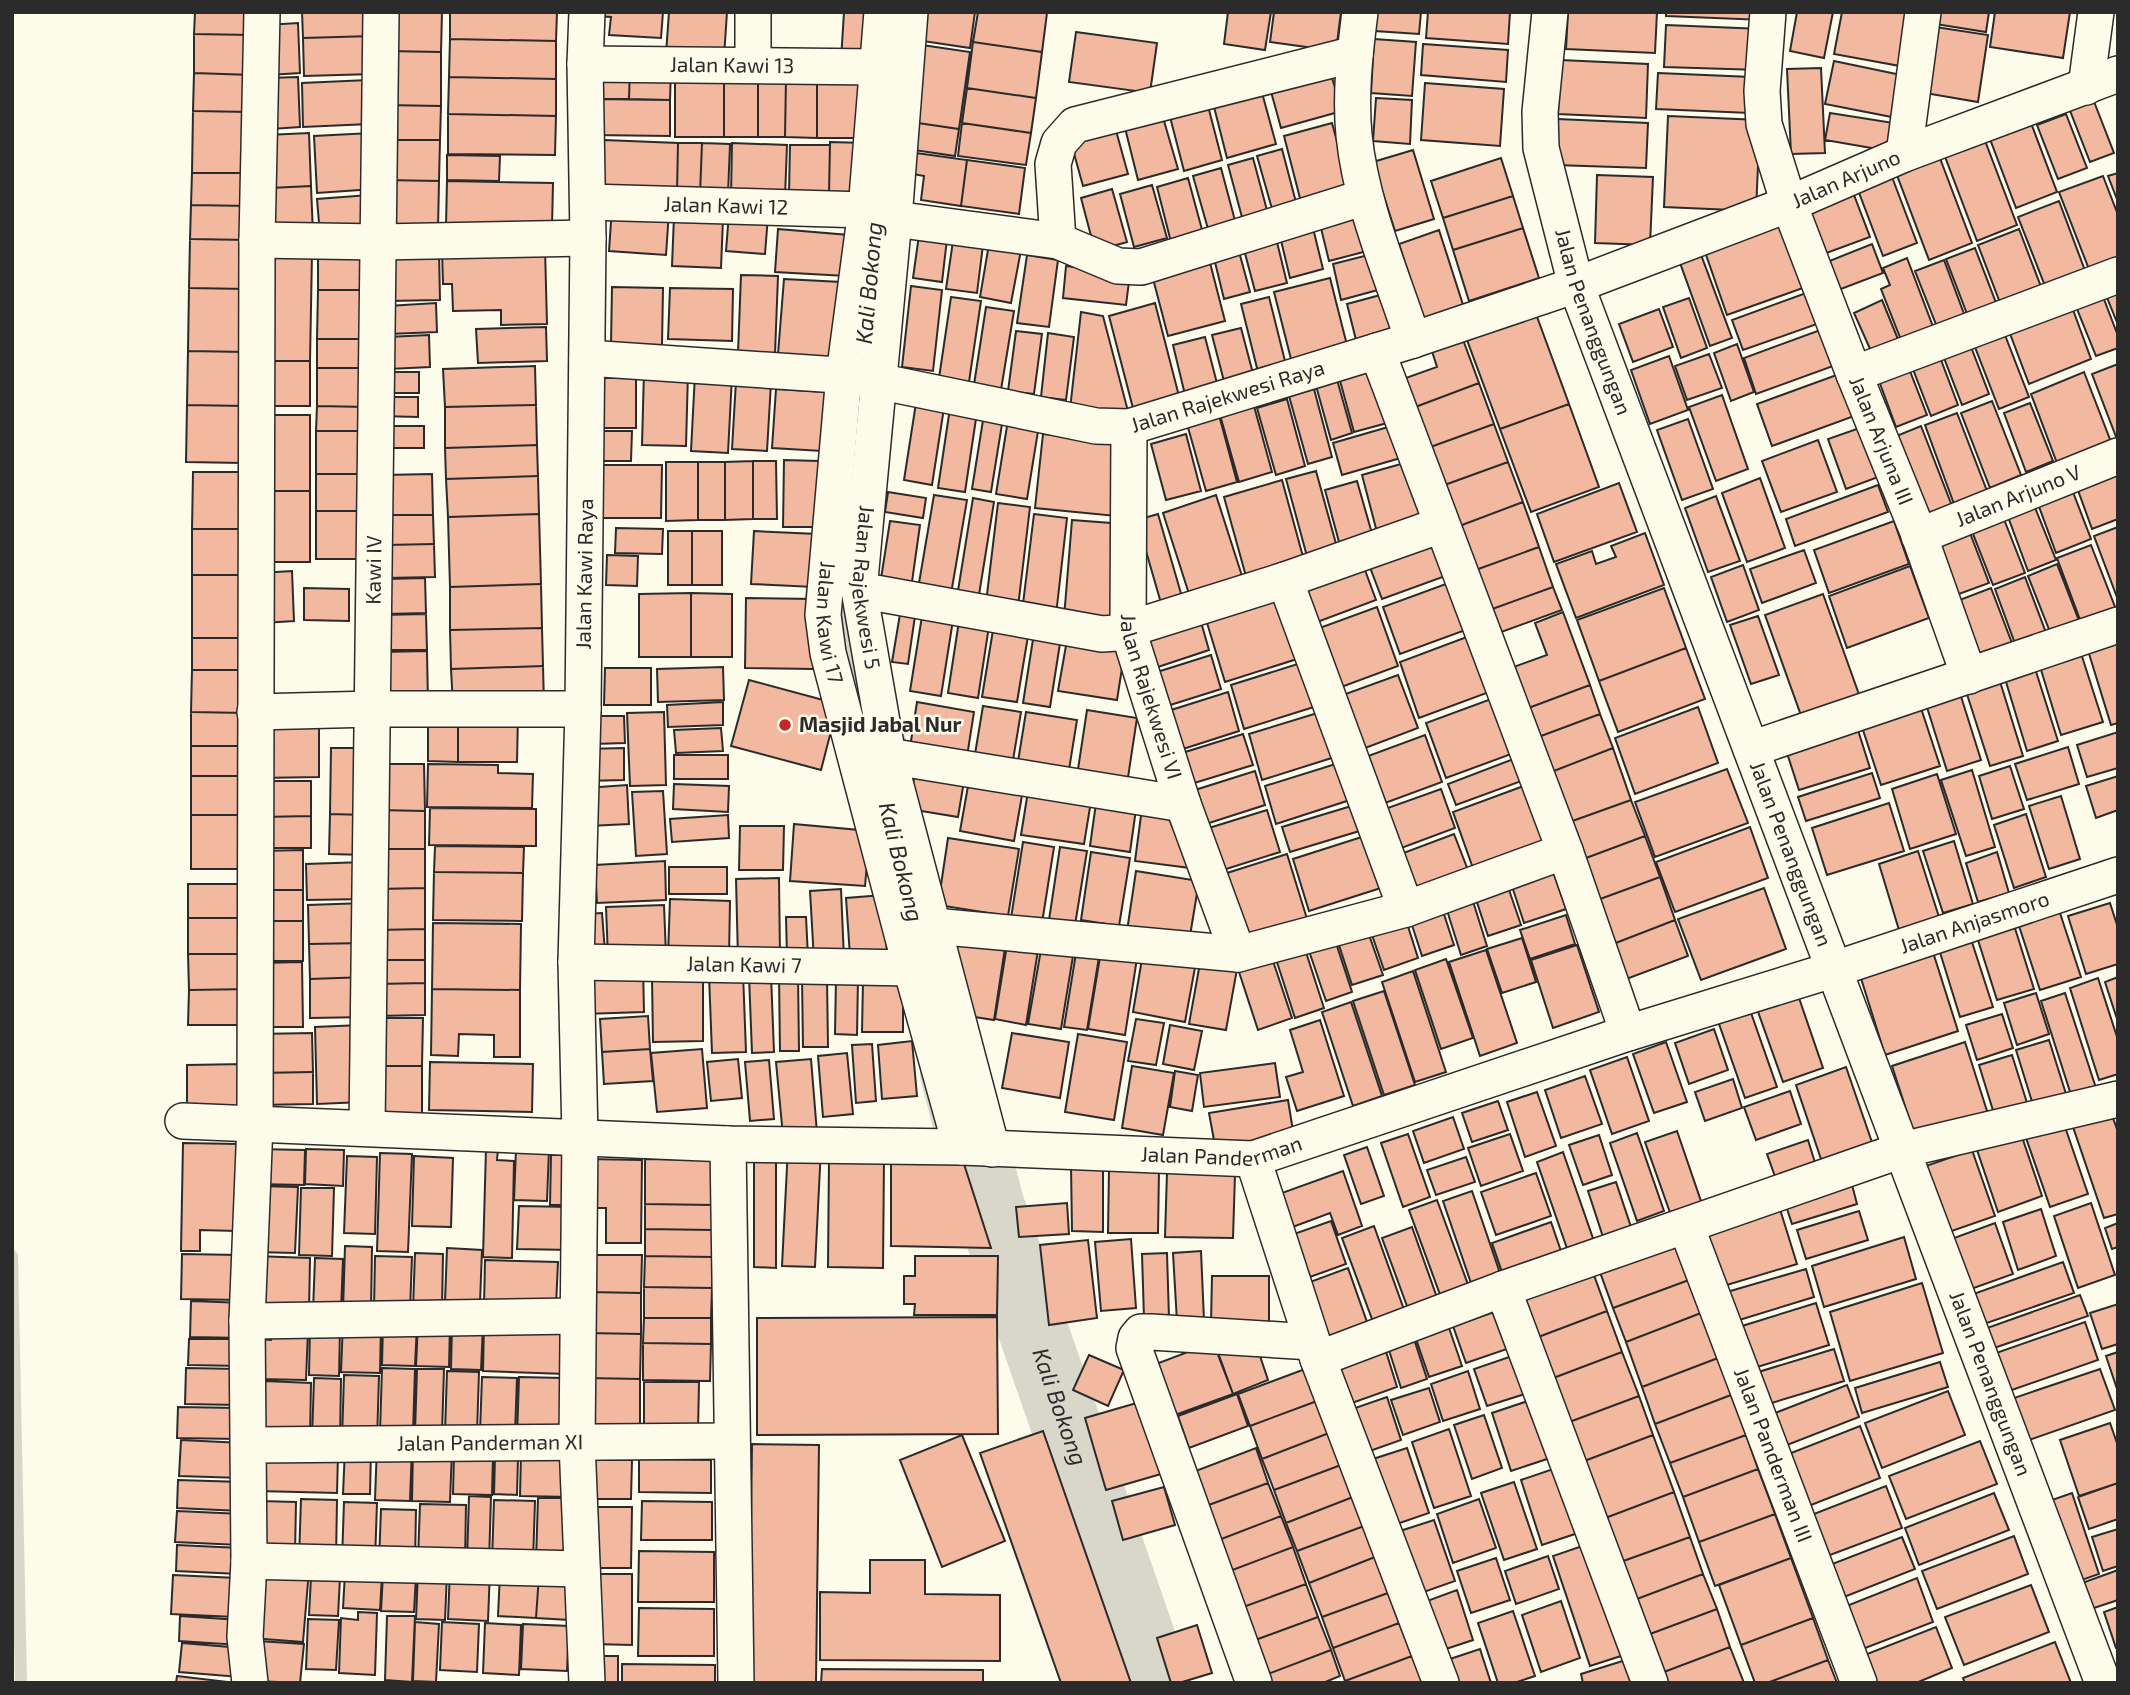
<svg xmlns="http://www.w3.org/2000/svg" width="2130" height="1695" font-family="'Exo 2',sans-serif">
<style>
.lines{fill:none;stroke-linecap:round;stroke-linejoin:round}
.stream{stroke:#d8d7c9;stroke-width:12}
.river{stroke:#d8d7c9;stroke-width:70}
.building{fill:#f2b8a0;stroke:#2b2b2b;stroke-width:2}
.minor-casing{stroke:#2b2b2b;stroke-width:38}
.minor{stroke:#fdfbea;stroke-width:35}
.poi-dot{fill:#c62828;stroke:#fdfbea;stroke-width:2.5}
.labels{text-anchor:middle;stroke-width:5;stroke-linejoin:round;paint-order:stroke}
.street-label{font-size:21px;fill:#2b2b2b;stroke:#fdfbea}
.poi-label{font-size:21px;font-weight:bold;fill:#2b2b2b;stroke:#fdfbea;text-anchor:start}
.water-label{font-size:23px;font-style:italic;fill:#2b2b2b;stroke:#fdfbea}
</style>
<rect width="100%" height="100%" fill="#fdfbea"/>
<g class="lines">
<path class="stream" d="M12,1256L21,1683"/>
<g class="river">
<path d="M845,542L838,615L886,802"/>
<path id="s1" d="M955,1073L989,1204L1156,1683"/>
</g>
</g>
<path class="building" d="M195,12H253L252,35L194,34Z
M302,12H372L373,36L303,38Z
M387,12H442L441,52L386,51Z
M450,12H557L556,41L450,39Z
M596,12H663L661,38L609,35L611,17L596,16Z
M669,12H727L724,57L666,54Z
M844,12H871L868,62L841,60Z
M919,12H975L970,48L916,40Z
M978,12L1047,13L1042,52L973,42Z
M1228,12H1271L1265,50L1224,44Z
M1274,12H1341L1336,51L1270,42Z
M1376,12H1421L1419,34L1375,31Z
M1428,12H1510L1508,44L1426,38Z
M1568,12H1657L1655,53L1566,49Z
M1666,12H1764V20L1666,16Z
M1797,12H1833L1824,58L1790,51Z
M1842,12H1910L1900,66L1834,54Z
M1931,12H1989L1986,32L1929,23Z
M1995,12H2070L2063,58L1990,47Z
M298,23L300,73L269,75L266,25Z
M1666,25L1762,29L1760,70L1664,67Z
M1929,26L1988,35L1978,102L1919,92Z
M1076,32L1157,43L1150,93L1069,82Z
M194,34L252,35V75L194,73Z
M373,36L374,74L304,76L303,38Z
M450,39L556,41V79L449,77Z
M1374,39L1416,42L1412,96L1371,93Z
M973,42L1042,52L1036,98L967,88Z
M1423,44L1508,50L1506,82L1421,75Z
M922,45L970,52L959,129L911,122Z
M386,51L441,52V106L385,105Z
M1560,60L1648,64L1646,118L1558,114Z
M1834,61L1906,76L1897,118L1825,104Z
M1821,68L1825,153L1791,154L1787,69Z
M593,69H630L629,99H592Z
M630,69H671L670,100L629,99Z
M1330,71L1342,111L1281,128L1270,88Z
M194,73L252,75L250,112L193,111Z
M1658,73L1751,77L1750,113L1656,109Z
M298,77L300,127L271,129L268,78Z
M449,77L556,79V116L448,114Z
M675,77H724V137H675Z
M724,77L758,78V137H724Z
M758,78H786L785,137H758Z
M786,78H817V138L785,137Z
M817,78H866V138H817Z
M368,80L369,124L303,127L302,83Z
M1425,83L1504,89L1500,146L1421,140Z
M967,88L1036,98L1031,133L962,123Z
M1261,89L1276,144L1227,158L1213,103Z
M1376,98L1412,100L1410,144L1373,141Z
M592,99L670,100V136L592,135Z
M2093,99L2114,153L2090,162L2069,108Z
M1207,102L1222,160L1184,171L1169,113Z
M385,105L441,106L440,140H385Z
M193,111L250,112L249,173H192Z
M1830,113L1900,124L1895,152L1825,140Z
M448,114L556,116L555,155L448,154Z
M1162,114L1178,169L1138,180L1124,124Z
M2066,114L2087,168L2058,179L2037,125Z
M1668,116L1760,120L1756,211L1664,207Z
M1557,119L1648,123L1646,168L1555,165Z
M911,122L959,129L955,156L907,149Z
M962,123L1031,133L1026,165L958,156Z
M1332,123L1351,193L1302,206L1284,136Z
M2031,123L2057,192L2016,208L1990,139Z
M1115,127L1128,174L1083,186L1070,139Z
M309,133L311,186L270,188L267,135Z
M371,133L374,189L317,193L314,136Z
M1984,138L2017,225L1977,241L1944,154Z
M385,140H440L439,181L384,180Z
M604,140L678,143L677,193L602,191Z
M830,142L865,143L864,195L829,194Z
M678,143H702L700,194L677,193Z
M702,143L730,144L728,195L700,194Z
M732,143L787,145L785,197L731,196Z
M790,145H830L829,194L789,193Z
M1282,149L1298,210L1274,216L1257,156Z
M1413,150L1434,219L1395,231L1373,162Z
M916,153L967,160L961,206L921,200L924,176L913,174Z
M1938,153L1972,243L1929,260L1895,170Z
M447,155L500,156L499,181L447,180Z
M1253,158L1268,214L1243,221L1228,165Z
M1501,158L1513,196L1443,218L1431,181Z
M967,160L1025,168L1019,214L961,206Z
M1221,168L1237,228L1210,236L1193,176Z
M192,173H249V206L191,205Z
M2118,173V202L2108,176Z
M1597,175L1653,177L1650,245L1595,243Z
M2103,176L2118,215V267L2092,277L2059,192Z
M1892,177L1917,243L1883,256L1858,190Z
M1188,178L1204,237L1172,246L1157,187Z
M384,180L439,181L438,229L383,228Z
M447,181L553,183L552,227L446,225Z
M1152,185L1167,238L1134,247L1120,194Z
M311,186L313,234L272,236L270,188Z
M1112,189L1127,242L1095,251L1081,198Z
M369,195L371,231L320,235L317,199Z
M1854,195L1870,237L1821,255L1805,213Z
M1513,196L1523,228L1453,250L1443,218Z
M2059,201L2087,276L2047,291L2018,217Z
M191,205L249,206L248,240L190,239Z
M612,207L669,211L666,255L609,251Z
M1364,208L1375,249L1329,261L1319,220Z
M729,213L768,216L765,254L726,251Z
M674,216L723,219L721,268L672,266Z
M1312,224L1323,269L1290,278L1279,232Z
M1780,225L1803,288L1727,315L1705,252Z
M1523,228L1539,278L1469,301L1453,250Z
M778,229L849,235L846,276L775,272Z
M2019,229L2043,292L2002,308L1978,245Z
M1439,230L1466,314L1426,327L1399,244Z
M1275,234L1287,283L1255,291L1242,242Z
M919,235L947,239L942,282L913,278Z
M190,239L248,240L247,289L189,288Z
M953,241L983,245L977,293L946,289Z
M989,244L1021,250L1011,303L980,297Z
M1872,244L1883,273L1833,292L1822,264Z
M318,248H368V290H318Z
M545,248L547,324L501,325V310L453,311L452,284H443L442,251Z
M1238,248L1250,292L1224,299L1213,254Z
M1975,248L1998,308L1969,319L1946,259Z
M439,251L440,300L389,301L388,252Z
M266,252L312,253L310,361H265Z
M1380,252L1389,287L1341,300L1333,264Z
M1700,252L1732,338L1710,346L1679,260Z
M1027,255L1058,260L1049,327L1017,323Z
M1208,255L1225,321L1168,336L1151,271Z
M1907,258L1935,332L1903,345L1881,289L1890,285L1883,268Z
M1944,260L1967,322L1939,332L1915,271Z
M1066,266L1130,274L1126,305L1063,298Z
M741,275L778,276L775,354L738,353Z
M1330,278L1349,353L1293,367L1274,292Z
M784,279L841,282L836,358L778,354Z
M2118,279V325L2102,285Z
M911,286L942,290L933,371L902,367Z
M612,287L663,288L662,345L611,344Z
M189,288L247,289L246,352L188,351Z
M670,288L733,289L732,341L668,339Z
M318,290H368L367,339H317Z
M1806,293L1817,324L1743,350L1732,320Z
M1384,294L1395,339L1358,348L1347,304Z
M2102,294L2118,336V348L2096,356L2075,304Z
M951,297L981,301L969,382L939,378Z
M1269,297L1288,373L1260,380L1241,304Z
M1689,298L1707,348L1681,358L1663,307Z
M1882,300L1902,349L1875,360L1854,313Z
M436,303L437,332L389,334L388,306Z
M1155,303L1180,400L1134,412L1109,316Z
M986,307L1014,311L1000,396L973,391Z
M2072,307L2091,359L2029,384L2009,331Z
M1659,309L1673,347L1633,362L1619,324Z
M1081,312L1103,316L1129,415L1070,409Z
M1536,314L1569,404L1500,429L1467,340Z
M546,327L547,361L478,363L476,329Z
M1241,328L1255,381L1226,389L1212,335Z
M1823,329L1836,365L1756,394L1744,358Z
M2003,330L2029,397L1999,409L1973,342Z
M1016,331L1042,334L1034,394L1008,391Z
M1048,333L1074,337L1066,400L1041,397Z
M429,335L430,367L389,369L387,337Z
M1205,337L1219,391L1186,399L1173,345Z
M1462,337L1479,383L1410,409L1400,380L1437,367L1431,348Z
M317,339H367V368H317Z
M1968,339L1989,394L1962,405L1941,350Z
M1737,344L1754,392L1731,401L1714,353Z
M188,351L246,352L245,406L187,405Z
M1938,352L1958,405L1931,416L1911,364Z
M1709,354L1722,388L1687,400L1675,366Z
M1669,356L1688,410L1650,424L1631,370Z
M265,361H310V406H264Z
M2118,364V442L2092,374Z
M535,366L536,405L445,407L443,369Z
M1908,366L1927,415L1896,427L1878,378Z
M1375,367L1391,422L1354,432L1339,377Z
M317,368H367V407L317,406Z
M644,371L688,372L686,446L642,445Z
M386,372H419V393H386Z
M2084,372L2111,442L2057,463L2031,394Z
M1842,373L1857,415L1772,446L1757,404Z
M695,374L732,376L728,453L691,451Z
M1336,376L1352,433L1331,440L1315,382Z
M599,378H636V428H599Z
M736,381L771,383L767,451L732,449Z
M1479,383L1494,424L1425,449L1410,409Z
M776,389L826,392L822,451L772,448Z
M1314,389L1332,457L1308,464L1289,396Z
M1722,395L1748,469L1716,481L1689,407Z
M380,397H418V417L380,416Z
M1287,399L1305,466L1276,475L1257,408Z
M1992,401L2021,475L1990,488L1961,413Z
M916,403L944,408L932,485L904,480Z
M2030,403L2053,461L2026,472L2004,413Z
M1569,404L1599,487L1531,512L1500,429Z
M187,405L245,406L243,463L186,462Z
M536,405L537,445L445,448V407Z
M317,406L367,407V431H316Z
M1254,406L1272,472L1239,482L1220,415Z
M950,408L977,412L965,492L938,488Z
M1957,413L1987,491L1954,504L1925,425Z
M984,414L1003,418L991,492L972,489Z
M266,415H310V491H267Z
M1219,415L1237,482L1206,491L1187,424Z
M1688,419L1713,489L1682,500L1657,430Z
M1008,420L1039,425L1027,499L996,494Z
M1494,424L1508,462L1439,487L1425,449Z
M1871,424L1889,473L1846,489L1828,439Z
M1395,425L1404,457L1342,475L1333,443Z
M381,426H424V448H381Z
M1921,426L1952,506L1919,519L1889,439Z
M316,431H367V474H316Z
M594,431H632L631,461H594Z
M1043,434L1124,442L1116,516L1035,508Z
M1186,434L1201,491L1166,500L1151,444Z
M1818,440L1837,492L1781,512L1762,461Z
M537,445L538,476L446,479L445,448Z
M784,460L819,461L818,527H783Z
M753,461V519L725,520V462Z
M753,461H776L777,519H753Z
M666,462H698V520L666,521Z
M698,462H725V520H698Z
M1408,462L1425,522L1378,536L1362,475Z
M1508,462L1523,502L1454,528L1439,487Z
M593,465H662L661,518H593Z
M2118,465V519L2092,529L2075,482Z
M1316,471L1338,551L1308,560L1286,479Z
M193,472H247L246,529H192Z
M316,474H367L366,511H316Z
M432,474L433,515H384L383,475Z
M538,476L539,514L448,517L446,479Z
M1760,478L1785,548L1747,562L1722,493Z
M2068,479L2091,539L2056,553L2034,493Z
M1282,480L1305,564L1247,580L1224,497Z
M1357,481L1375,544L1342,553L1325,490Z
M1619,483L1637,532L1554,562L1537,514Z
M1878,485L1888,512L1795,546L1786,519Z
M267,491H310V562H267Z
M888,492L926,498L923,518L885,512Z
M934,495L967,500L951,594L918,589Z
M1216,495L1243,579L1190,597L1163,513Z
M2030,495L2056,560L2028,571L2004,506Z
M1716,496L1740,561L1708,572L1685,508Z
M973,498L994,502L978,601L957,597Z
M1523,502L1539,547L1470,572L1454,528Z
M998,503L1030,507L1018,607L986,603Z
M2000,509L2025,573L1993,585L1968,521Z
M316,511H366V559H316Z
M539,514L541,584L450,587L448,517Z
M1034,514L1067,518L1056,615L1022,612Z
M1158,514L1182,597L1161,603L1137,520Z
M384,515H433L434,544L385,545Z
M1072,520L1124,524L1116,622L1064,618Z
M890,521L920,525L911,589L880,585Z
M1894,521L1909,564L1829,593L1814,550Z
M1967,525L1989,583L1948,598L1926,540Z
M2118,527V600L2094,536Z
M616,528L663,529L662,554L615,553Z
M192,529H246V575H192Z
M668,531H692V585H668Z
M692,531H722V585H692Z
M754,531L817,534L814,587L751,584Z
M1645,533L1664,585L1576,618L1556,564L1592,551L1596,564L1616,557L1611,546Z
M1437,536L1451,574L1382,599L1368,562Z
M434,544L435,577L385,578V545Z
M2091,545L2117,612L2082,625L2057,558Z
M1539,547L1553,587L1484,612L1470,572Z
M1804,550L1816,583L1762,603L1750,569Z
M607,555L638,556L637,586L606,585Z
M1362,562L1376,600L1312,624L1298,585Z
M2057,564L2081,626L2052,637L2028,576Z
M1743,565L1759,610L1727,622L1711,577Z
M1910,566L1929,618L1847,648L1829,596Z
M292,571L294,621L263,623L260,573Z
M192,575H246V638H192Z
M2025,577L2048,638L2017,649L1995,589Z
M425,578L426,613L386,614L385,579Z
M1454,581L1471,628L1400,654L1383,607Z
M541,584L542,628L450,630V587Z
M1553,587L1562,610L1493,635L1484,612Z
M304,588L349,589V621L304,620Z
M1664,588L1686,648L1599,681L1577,620Z
M1991,588L2015,651L1974,667L1949,604Z
M1276,590L1297,659L1225,682L1204,613Z
M691,593V657H639V594Z
M691,593L732,594V657H691Z
M1823,594L1861,700L1803,721L1765,615Z
M746,598L815,599L813,669L745,668Z
M1377,607L1398,666L1336,689L1314,630Z
M1563,612L1590,685L1523,710L1508,669L1547,655L1535,623Z
M426,614L427,650H381L380,615Z
M900,614L915,616L908,664L892,662Z
M1199,615L1209,650L1152,669L1141,633Z
M922,616L953,620L941,696L910,691Z
M1758,616L1779,675L1751,684L1730,625Z
M959,621L989,626L978,698L948,693Z
M994,624L1029,630L1017,702L982,697Z
M542,628L543,666L451,669L450,630Z
M1034,633L1061,637L1050,707L1023,703Z
M1472,635L1492,691L1419,718L1400,662Z
M2115,635L2118,644V723L2111,725L2086,644Z
M192,638H246V670H192Z
M1067,640L1125,649L1117,700L1058,691Z
M2079,647L2103,722L2061,735L2038,660Z
M1686,648L1705,699L1618,732L1599,681Z
M427,651L428,704L383,705L382,652Z
M1211,655L1221,689L1164,707L1154,673Z
M1304,662L1317,706L1244,729L1231,685Z
M2033,662L2058,741L2027,751L2003,672Z
M543,666L544,703L453,705L451,669Z
M723,667L724,700L658,702L657,669Z
M605,668H651V705H604Z
M192,670H246V713L191,712Z
M1398,675L1418,728L1360,750L1340,696Z
M1998,675L2023,756L1990,766L1964,685Z
M749,680L838,704L821,770L731,746Z
M1590,685L1600,714L1533,739L1523,710Z
M1959,690L1981,760L1947,771L1925,701Z
M1228,692L1239,731L1180,750L1168,711Z
M1502,695L1522,750L1446,778L1426,723Z
M723,702V725L668,727L667,705Z
M917,702L974,712L966,763L909,754Z
M1920,705L1940,766L1881,785L1861,724Z
M983,706L1021,712L1011,772L973,766Z
M1698,707L1718,763L1635,794L1615,738Z
M1087,710L1137,718L1127,784L1077,776Z
M1324,711L1338,756L1262,780L1249,734Z
M191,712L246,713L245,746H191Z
M664,712L666,785L630,786L627,713Z
M1026,712L1077,720L1067,782L1016,774Z
M428,713L458,714V762L428,761Z
M458,714H518L517,762H458Z
M1600,714L1613,748L1546,774L1533,739Z
M593,716H624L625,743L593,744Z
M319,724V777L259,778L258,725Z
M1857,727L1870,768L1799,790L1786,750Z
M721,728L723,751L676,753L674,730Z
M2118,732V768L2087,777L2077,745Z
M1243,734L1253,765L1191,784L1182,753Z
M1425,735L1442,782L1377,806L1360,759Z
M191,746H245V776H191Z
M2068,747L2079,784L2027,800L2015,764Z
M331,748H369L367,815L330,814Z
M624,748V780L585,781V749Z
M1613,748L1631,800L1564,824L1546,774Z
M674,755H728V779H674Z
M1524,755L1532,777L1456,805L1448,784Z
M1342,762L1353,799L1276,824L1265,786Z
M377,764H424L425,811L377,810Z
M428,764L498,765V773L533,774L532,808L427,807Z
M916,766L965,775L958,817L909,809Z
M2010,766L2024,809L1992,819L1979,776Z
M1727,769L1748,823L1655,857L1635,802Z
M1972,770L1995,847L1966,856L1941,780Z
M1255,771L1265,805L1206,824L1195,790Z
M1872,773L1880,798L1806,821L1798,797Z
M1937,774L1956,834L1910,849L1892,789Z
M970,775L1024,784L1014,841L960,831Z
M191,776H245V815H191Z
M2118,776V810L2096,818L2086,786Z
M261,781H311V816L261,817Z
M674,784L729,786L728,812L673,809Z
M1529,784L1551,843L1474,871L1453,812Z
M627,785L629,824L589,826L586,788Z
M1029,785L1092,795L1084,844L1021,835Z
M1441,789L1455,828L1396,850L1382,810Z
M663,791L667,854L636,856L632,792Z
M1097,796L1137,802L1130,852L1090,846Z
M2061,796L2080,859L2049,869L2029,806Z
M1631,800L1645,836L1578,861L1564,824Z
M1889,803L1904,851L1827,875L1812,828Z
M1358,804L1366,829L1290,852L1282,827Z
M430,808L536,809V846L429,845Z
M1142,808L1165,809L1190,868L1135,861Z
M377,810L425,811V849H377Z
M1267,810L1280,852L1223,870L1209,828Z
M330,814L367,815V855L329,854Z
M2026,814L2046,877L2014,888L1994,825Z
M191,815H245V869H191Z
M728,815L729,838L672,842L670,819Z
M311,816V848H261V817Z
M794,824L870,831L865,886L790,881Z
M740,826H784L783,870H739Z
M1750,827L1768,878L1675,912L1656,862Z
M1371,834L1387,886L1309,911L1293,859Z
M1454,834L1471,878L1414,899L1398,855Z
M1645,836L1660,877L1592,902L1578,861Z
M948,838L1019,849L1008,916L938,905Z
M1954,841L1973,904L1943,913L1923,851Z
M1023,842L1054,847L1042,923L1011,918Z
M435,846L524,847L523,873L434,872Z
M1060,847L1087,851L1075,925L1049,920Z
M377,849H425V888L377,889Z
M303,850V890H258V851Z
M1918,851L1939,917L1899,930L1879,864Z
M1091,852L1130,858L1119,926L1081,920Z
M1997,852L2009,893L1978,902L1966,863Z
M1287,854L1308,922L1249,941L1227,873Z
M665,861L666,900L597,903L595,865Z
M365,862L366,899L307,900L306,864Z
M1551,866L1566,909L1524,923L1510,880Z
M669,867H727V894H669Z
M1136,871L1199,881L1189,942L1127,931Z
M434,872L523,873L522,921L433,920Z
M1660,877L1675,920L1608,946L1592,902Z
M779,878L780,957L738,959L736,879Z
M1506,881L1521,925L1488,936L1474,893Z
M188,884H252V918H188Z
M425,888V929L377,930V889Z
M1764,888L1786,949L1701,980L1678,919Z
M841,889L844,959L814,960L810,891Z
M258,890H303V921H258Z
M883,895L887,954L850,956L846,898Z
M1471,895L1487,946L1461,955L1445,904Z
M670,899L730,901L729,957L668,956Z
M365,903L367,943L309,944L308,905Z
M2110,903L2118,928V964L2086,974L2068,916Z
M664,905L666,955L608,958L606,907Z
M1441,905L1454,945L1422,956L1409,916Z
M2059,910L2081,977L2040,990L2018,923Z
M602,913L605,952L586,953L584,914Z
M1566,915L1575,944L1530,959L1520,930Z
M786,917H806L808,957H787Z
M1405,917L1418,958L1384,970L1370,929Z
M188,918H252V954H188Z
M1675,920L1688,956L1621,981L1608,946Z
M258,921H303V961H258Z
M433,923L521,924L520,990L432,989Z
M2014,925L2034,989L1997,1000L1977,937Z
M425,929V960H378L377,930Z
M1367,929L1383,975L1352,985L1337,939Z
M1970,936L1993,1007L1960,1017L1938,946Z
M1334,937L1352,992L1326,1001L1307,945Z
M948,938L1005,948L994,1020L962,1015Z
M1522,938L1536,982L1502,993L1487,949Z
M1008,939L1039,944L1026,1025L995,1019Z
M367,943V977L310,979L309,944Z
M1042,944L1074,950L1061,1029L1028,1024Z
M1102,945L1138,952L1125,1035L1088,1029Z
M1577,945L1599,1012L1553,1028L1531,960Z
M1304,946L1324,1008L1295,1018L1275,956Z
M1077,947L1100,951L1087,1030L1064,1027Z
M1932,949L1958,1031L1885,1055L1859,972Z
M1486,950L1517,1043L1480,1056L1449,962Z
M1143,953L1196,962L1185,1022L1133,1012Z
M188,954H252V989L189,990Z
M1272,958L1292,1018L1258,1030L1238,969Z
M1446,959L1473,1038L1441,1049L1415,970Z
M378,960H425V983L378,984Z
M302,962L303,1027H259V963Z
M1200,963L1237,969L1226,1030L1189,1024Z
M643,967L644,1012L583,1014L582,969Z
M1413,971L1446,1072L1415,1082L1382,982Z
M743,973L746,1052L712,1053L709,975Z
M779,974H798L799,1051H780Z
M771,975L774,1052L752,1053L749,976Z
M367,977L368,1017L310,1018V979Z
M703,977V1041L653,1042L652,978Z
M2118,977V1022L2105,982Z
M802,978H827L828,1047H803Z
M836,978L858,979L857,1035L835,1034Z
M2098,978L2118,1040V1074L2099,1080L2070,988Z
M863,981H903V1032H862Z
M425,983V1015L377,1016L378,984Z
M252,989V1025H188L189,990Z
M432,989L520,990V1057H494V1035L459,1034L458,1056L431,1055Z
M1384,991L1415,1085L1384,1095L1353,1001Z
M2036,993L2049,1034L2017,1045L2004,1003Z
M2065,993L2097,1091L2072,1098L2041,1001Z
M1798,995L1823,1068L1783,1082L1757,1009Z
M1351,1002L1382,1096L1353,1106L1322,1012Z
M1750,1010L1777,1087L1745,1098L1718,1021Z
M2002,1014L2013,1048L1977,1060L1966,1025Z
M648,1016L650,1049L602,1052L600,1019Z
M374,1018H423L422,1066H374Z
M1136,1019L1164,1023L1156,1065L1128,1061Z
M1320,1020L1344,1096L1297,1111L1286,1077L1303,1072L1290,1030Z
M361,1025L363,1102L317,1104L315,1027Z
M1170,1025L1202,1031L1194,1070L1163,1064Z
M1714,1029L1728,1070L1689,1084L1675,1043Z
M312,1033L313,1072L257,1073V1034Z
M1012,1033L1069,1042L1060,1098L1002,1088Z
M1078,1034L1127,1042L1114,1120L1065,1112Z
M2049,1040L2067,1097L2034,1108L2016,1050Z
M912,1041L917,1096L882,1099L878,1045Z
M1666,1042L1687,1102L1654,1113L1633,1054Z
M1965,1042L1988,1114L1915,1137L1892,1066Z
M872,1044L876,1101L856,1103L852,1045Z
M650,1049L653,1081L604,1084L602,1052Z
M702,1049L707,1108L657,1112L651,1053Z
M847,1053L853,1114L823,1117L818,1056Z
M2012,1055L2028,1106L1995,1117L1979,1065Z
M1627,1057L1649,1121L1612,1134L1590,1070Z
M738,1059L742,1098L711,1101L707,1062Z
M811,1059L817,1133L783,1136L776,1062Z
M769,1060L774,1119L750,1121L745,1062Z
M430,1062L533,1064L532,1112L429,1110Z
M1275,1063L1280,1097L1204,1107L1200,1073Z
M245,1064L244,1112H187V1065Z
M374,1066H422V1114L374,1113Z
M1132,1066L1174,1073L1163,1135L1122,1128Z
M1846,1067L1874,1148L1823,1165L1796,1085Z
M1175,1071L1198,1075L1192,1111L1170,1107Z
M313,1072V1104L258,1105L257,1073Z
M1585,1076L1602,1124L1561,1138L1545,1090Z
M1733,1079L1742,1108L1705,1121L1695,1092Z
M1790,1091L1801,1124L1756,1140L1744,1107Z
M1537,1092L1556,1146L1525,1157L1507,1102Z
M1288,1100L1294,1137L1216,1151L1209,1113Z
M1498,1101L1508,1130L1472,1142L1462,1113Z
M2109,1107L2118,1132V1214L2104,1218L2071,1121Z
M1453,1117L1464,1149L1424,1163L1413,1131Z
M2063,1121L2088,1194L2050,1207L2025,1135Z
M1677,1131L1704,1210L1673,1221L1645,1142Z
M2020,1131L2042,1196L1998,1212L1976,1147Z
M1637,1133L1664,1211L1637,1221L1610,1143Z
M1408,1134L1430,1197L1403,1207L1381,1143Z
M1510,1134L1523,1171L1481,1186L1468,1148Z
M1599,1135L1612,1175L1583,1185L1569,1145Z
M1808,1140L1817,1169L1777,1182L1767,1154Z
M183,1143L239,1144L237,1231L200,1230V1251H181Z
M788,1147L821,1148L815,1267L782,1266Z
M1367,1147L1384,1196L1361,1204L1344,1155Z
M486,1148L498,1149L497,1160L514,1161L512,1258L483,1257Z
M256,1149L305,1150L304,1185L255,1184Z
M306,1149L344,1150L343,1186L305,1184Z
M516,1149H549L547,1201L514,1200Z
M1972,1150L1995,1216L1946,1233L1923,1167Z
M1563,1152L1596,1247L1570,1257L1537,1162Z
M380,1153L412,1154L408,1252L377,1251Z
M551,1155H577L576,1205H550Z
M347,1156L377,1157L375,1234L344,1233Z
M414,1156L453,1158L451,1227L412,1226Z
M1466,1157L1475,1182L1436,1195L1427,1170Z
M884,1158L883,1268L828,1267L829,1159Z
M586,1159L642,1160L641,1243H606V1208H585Z
M645,1159L713,1160V1205L645,1204Z
M776,1160V1268L754,1267V1161Z
M891,1160L963,1161L991,1248L891,1246Z
M1071,1166H1103V1232L1072,1231Z
M1109,1168L1159,1169L1158,1233H1108Z
M1343,1171L1362,1226L1338,1235L1330,1213L1290,1228L1279,1194Z
M1167,1172L1235,1174L1233,1238L1165,1237Z
M1536,1173L1551,1216L1496,1235L1481,1192Z
M1850,1177L1857,1204L1792,1224L1783,1197Z
M1616,1182L1632,1230L1604,1240L1588,1191Z
M256,1186L298,1187L295,1253L254,1252Z
M301,1188H334L332,1256L299,1255Z
M1472,1191L1502,1279L1473,1289L1443,1201Z
M1437,1200L1470,1290L1442,1300L1409,1210Z
M1067,1203L1069,1234L1019,1237L1016,1207Z
M2091,1203L2115,1275L2078,1288L2054,1216Z
M645,1204L713,1205L712,1230L645,1229Z
M519,1206L573,1207L572,1250L517,1249Z
M1779,1206L1797,1264L1720,1287L1702,1229Z
M2041,1209L2056,1256L2018,1270L2003,1222Z
M1859,1211L1868,1240L1806,1259L1797,1230Z
M1331,1221L1346,1264L1307,1278L1291,1235Z
M1551,1222L1563,1257L1504,1278L1492,1243Z
M1995,1223L2013,1274L1971,1289L1954,1238Z
M2118,1223V1247L2112,1249L2105,1228Z
M1374,1226L1407,1318L1376,1330L1342,1238Z
M1412,1227L1440,1306L1411,1317L1382,1238Z
M645,1229L712,1230V1257L645,1256Z
M1672,1236L1689,1280L1613,1308L1597,1264Z
M1904,1237L1916,1279L1824,1307L1812,1266Z
M1131,1239L1136,1308L1101,1311L1095,1242Z
M1088,1240L1097,1318L1049,1325L1040,1245Z
M345,1246L372,1247L371,1312L343,1311Z
M447,1248L482,1250L480,1303L445,1302Z
M1201,1251L1204,1320L1177,1322L1173,1253Z
M415,1253L443,1254L442,1310L413,1309Z
M1167,1253L1169,1318H1144L1142,1254Z
M182,1254L240,1255L239,1300L181,1299Z
M588,1255H642L641,1293L588,1292Z
M252,1256L310,1258L309,1313L251,1312Z
M375,1256L412,1257L410,1311L374,1310Z
M645,1256L712,1257V1288L644,1287Z
M915,1256H998L997,1315H914L915,1304H904V1276H915Z
M315,1258L343,1259L341,1312L313,1311Z
M485,1260L558,1262L556,1306L484,1305Z
M2063,1262L2074,1293L1975,1327L1965,1297Z
M1591,1267L1607,1311L1533,1339L1517,1294Z
M1348,1268L1367,1322L1329,1336L1310,1282Z
M1806,1269L1814,1297L1736,1321L1727,1292Z
M1212,1276H1269V1323H1211Z
M1689,1280L1701,1313L1626,1342L1613,1308Z
M1922,1283L1943,1353L1850,1381L1830,1312Z
M644,1287L712,1288L711,1318H644Z
M588,1292L641,1293V1334L587,1333Z
M2080,1295L2088,1316L1994,1348L1987,1328Z
M191,1301L245,1303L244,1338L190,1337Z
M1816,1303L1829,1345L1754,1368L1742,1326Z
M2118,1304V1344L2102,1349L2090,1313Z
M1497,1311L1510,1348L1466,1363L1453,1326Z
M1607,1311L1622,1352L1548,1380L1533,1339Z
M1701,1313L1718,1358L1642,1387L1626,1342Z
M997,1317L998,1434L757,1435V1318Z
M644,1318H711V1344L643,1343Z
M343,1322L381,1324L380,1373L341,1372Z
M2085,1322L2098,1360L2009,1391L1996,1353Z
M383,1324L417,1325L415,1366L382,1365Z
M418,1324L450,1326L449,1367L416,1366Z
M484,1324L567,1327L566,1374L483,1371Z
M452,1325H483L481,1370L451,1369Z
M1448,1325L1462,1366L1429,1377L1415,1336Z
M310,1328L340,1329L339,1376L309,1375Z
M272,1329L308,1330L306,1380L257,1379L258,1339L271,1340Z
M587,1333L641,1334L640,1379L587,1378Z
M1413,1336L1427,1379L1401,1388L1387,1344Z
M189,1339H240V1366L188,1365Z
M1184,1339H1213L1233,1394L1175,1415L1156,1364L1188,1352Z
M643,1343L711,1344L710,1381L643,1380Z
M1384,1345L1397,1387L1352,1403L1338,1361Z
M1257,1347L1268,1380L1233,1394L1217,1352Z
M1834,1349L1844,1381L1765,1405L1755,1373Z
M1622,1352L1639,1396L1564,1424L1548,1380Z
M2118,1352V1392L2106,1356Z
M1518,1354L1531,1392L1487,1406L1474,1369Z
M1089,1355L1124,1370L1108,1406L1073,1390Z
M1718,1358L1731,1395L1655,1424L1642,1387Z
M1940,1362L1948,1387L1862,1413L1855,1388Z
M186,1368L240,1369L239,1405L185,1404Z
M382,1368L415,1369L413,1433L380,1432Z
M417,1369H444L442,1433H415Z
M1305,1369L1317,1401L1250,1426L1238,1394Z
M2100,1369L2115,1410L2029,1440L2014,1398Z
M447,1371L479,1372L477,1433L445,1432Z
M1468,1371L1480,1409L1443,1421L1431,1384Z
M344,1375L379,1376L377,1441L342,1440Z
M482,1377L517,1378L515,1433L480,1432Z
M519,1377L563,1378L561,1439L517,1438Z
M314,1378L341,1379L340,1440L312,1439Z
M587,1378L640,1379V1432L586,1431Z
M265,1381L311,1383L310,1438L263,1437Z
M644,1382H699L698,1432H644Z
M1847,1385L1859,1417L1782,1447L1770,1415Z
M1429,1388L1440,1422L1403,1435L1391,1400Z
M1948,1391L1965,1435L1882,1468L1865,1423Z
M1237,1394L1248,1426L1189,1448L1178,1416Z
M1731,1395L1746,1435L1670,1463L1655,1424Z
M1639,1396L1653,1435L1579,1463L1564,1424Z
M1387,1397L1401,1440L1370,1451L1355,1408Z
M1534,1399L1553,1457L1511,1471L1492,1413Z
M1317,1401L1329,1433L1262,1459L1250,1426Z
M1140,1402L1161,1474L1106,1490L1085,1418Z
M178,1407L239,1408L238,1439L177,1438Z
M1484,1415L1502,1468L1472,1479L1454,1425Z
M2110,1423L2118,1446V1483L2079,1496L2060,1440Z
M1860,1426L1880,1478L1806,1507L1786,1455Z
M1449,1429L1471,1496L1434,1508L1412,1442Z
M1043,1431L1131,1683H1061L980,1453Z
M1329,1433L1341,1465L1274,1490L1262,1459Z
M962,1435L1005,1541L942,1567L900,1460Z
M1653,1435L1674,1492L1600,1520L1579,1463Z
M1746,1435L1758,1469L1683,1497L1670,1463Z
M181,1440L243,1443L242,1478L179,1476Z
M1980,1441L1997,1484L1906,1519L1889,1476Z
M752,1444L819,1445L816,1683H749Z
M377,1445L412,1446L410,1501L375,1500Z
M413,1448L452,1450L450,1502L412,1501Z
M1256,1448L1268,1483L1198,1509L1185,1475Z
M1407,1448L1429,1513L1394,1525L1373,1459Z
M345,1449L371,1450L370,1494H343Z
M259,1451L338,1454L337,1493L258,1491Z
M521,1454L572,1455L571,1497L520,1496Z
M454,1455L493,1456L492,1495L453,1494Z
M495,1456L518,1457L517,1495L494,1494Z
M639,1459L711,1460V1493L639,1492Z
M593,1460H632L631,1499H592Z
M1341,1465L1353,1497L1286,1523L1274,1490Z
M1565,1465L1587,1530L1542,1545L1521,1480Z
M1758,1469L1775,1514L1699,1542L1683,1497Z
M178,1480L242,1482L240,1511L177,1508Z
M1514,1482L1537,1549L1504,1560L1481,1493Z
M1268,1483L1281,1516L1211,1543L1198,1509Z
M2118,1483V1519L2089,1529L2078,1497Z
M1886,1486L1902,1528L1822,1558L1806,1517Z
M1164,1487L1175,1525L1123,1540L1112,1501Z
M1674,1492L1690,1537L1615,1564L1600,1520Z
M1994,1493L2009,1530L1919,1565L1905,1528Z
M2072,1493L2099,1574L2076,1582L2049,1501Z
M469,1496L491,1497L489,1562L467,1561Z
M1353,1497L1364,1526L1297,1551L1286,1523Z
M538,1498H572L570,1562L536,1561Z
M301,1499L337,1500L336,1560L299,1559Z
M1479,1499L1496,1548L1453,1563L1437,1514Z
M494,1500L535,1501L533,1563L492,1561Z
M260,1501L296,1502L295,1555L258,1554Z
M642,1501L712,1502V1540H641Z
M344,1502L377,1503L375,1561L342,1560Z
M420,1504L466,1505L465,1561L418,1560Z
M595,1507H632L631,1568H594Z
M381,1509L416,1510L415,1563L379,1562Z
M177,1511L242,1514L240,1545L175,1542Z
M1775,1514L1791,1558L1715,1586L1699,1542Z
M1281,1516L1293,1547L1222,1574L1211,1543Z
M1434,1520L1455,1581L1421,1593L1400,1531Z
M1364,1526L1375,1557L1309,1583L1297,1551Z
M2118,1529V1566L2103,1571L2092,1537Z
M2014,1536L2028,1574L1937,1609L1922,1571Z
M1690,1537L1703,1574L1629,1602L1615,1564Z
M1902,1537L1915,1569L1839,1599L1827,1566Z
M1588,1544L1624,1655L1590,1666L1553,1556Z
M177,1545L240,1548L239,1574L176,1571Z
M1293,1547L1306,1584L1235,1610L1222,1574Z
M639,1551L714,1552V1602H638Z
M1548,1556L1559,1589L1516,1604L1505,1571Z
M1375,1557L1388,1593L1322,1617L1309,1583Z
M1496,1558L1510,1600L1471,1613L1457,1571Z
M1791,1558L1813,1618L1741,1645L1719,1585Z
M870,1560H925V1594L1000,1595V1661L820,1660V1592L870,1593Z
M256,1566L309,1570L303,1642L250,1638Z
M450,1569L490,1570L488,1621L448,1619Z
M2118,1570V1600L2091,1609L2082,1583Z
M418,1571L447,1573L445,1620L416,1619Z
M345,1573L382,1575L380,1610L343,1608Z
M500,1573L539,1575L536,1618L498,1616Z
M383,1574L416,1576L414,1612L381,1611Z
M593,1574H632V1645L592,1644Z
M1703,1574L1717,1609L1642,1637L1629,1602Z
M173,1575L237,1578L235,1617L171,1614Z
M539,1575L571,1576L569,1620L536,1618Z
M311,1577L340,1578L338,1616L309,1615Z
M1917,1578L1933,1622L1860,1650L1844,1607Z
M1306,1584L1318,1617L1247,1643L1235,1610Z
M2031,1585L2049,1632L1964,1665L1945,1617Z
M1457,1590L1473,1640L1443,1650L1427,1601Z
M1388,1593L1399,1623L1333,1648L1322,1617Z
M1561,1601L1580,1658L1541,1672L1522,1615Z
M2118,1607V1648H2116L2104,1612Z
M639,1608L714,1609V1656H638Z
M1717,1609L1730,1647L1656,1675L1642,1637Z
M1513,1611L1535,1676L1514,1683H1498L1478,1623Z
M358,1612L377,1613L375,1675L339,1673L341,1618L358,1620Z
M180,1616L240,1620L239,1645L179,1641Z
M387,1616H415L412,1682L385,1680Z
M1318,1617L1331,1650L1260,1677L1247,1643Z
M1813,1618L1828,1660L1767,1683H1755L1741,1645Z
M308,1619L339,1620L336,1670L306,1669Z
M415,1622L439,1624L436,1682L413,1681Z
M442,1622L479,1624L477,1672L440,1670Z
M485,1623L521,1625L519,1675L483,1673Z
M1399,1623L1412,1656L1345,1681L1333,1648Z
M523,1624L569,1626L567,1671L521,1669Z
M1197,1625L1212,1673L1179,1683H1171L1157,1638Z
M1936,1627L1952,1668L1916,1683H1872L1862,1656Z
M258,1641L304,1644L300,1683L255,1681Z
M2055,1642L2071,1683H1965L1963,1678Z
M182,1643L242,1648L240,1677L179,1672Z
M1730,1647L1744,1683H1659L1656,1675Z
M1480,1649L1491,1683H1451L1444,1661Z
M1331,1650L1340,1676L1323,1683H1262L1260,1677Z
M594,1656H618V1683H594Z
M1412,1656L1422,1682L1346,1683L1345,1681Z
M1629,1659L1637,1683H1583L1581,1674Z
M1828,1660L1837,1683H1767Z
M622,1664L715,1665V1683H622Z
M822,1669L983,1670V1683H821Z
M177,1676L236,1683H176Z"/>
<g class="lines">
<g class="minor-casing">
<g id="minor">
<path d="M587,12L585,64L588,238L583,709L576,962L580,1137L577,1443L587,1683"/>
<path d="M753,12V65"/>
<path id="s2" d="M882,12L866,210L844,375L823,615L828,653L911,968L961,1147"/>
<path id="s3" d="M910,12L894,219L859,590L888,756L992,1149"/>
<path d="M1360,12C1355,52 1350,94 1354,135C1361,205 1391,273 1413,340"/>
<path id="s4" d="M1550,12L1540,112L1541,148L1576,285L2103,1683"/>
<path id="s5" d="M1768,12L1762,91L1764,124L1789,204L1854,374L1918,532L1969,676"/>
<path id="s6" d="M585,64L879,67"/>
<path d="M2086,87L2096,12"/>
<path d="M1904,154L1923,12"/>
<path id="s7" d="M588,202L866,210"/>
<path d="M894,219L1058,241L1118,266L1141,267L1365,197"/>
<path d="M257,240L379,242L588,238"/>
<path d="M1058,241L1053,164L1059,143L1075,125L1355,54"/>
<path d="M1377,351L1565,851L1628,1033"/>
<path id="s8" d="M587,358L853,376L1096,426L1129,427L1413,340L1576,285L1789,204L1904,154L2118,74"/>
<path d="M1854,374L2118,275"/>
<path id="s9" d="M1129,427L1128,630L1183,804L1238,954"/>
<path id="s10" d="M1919,536L2118,456"/>
<path d="M1285,580L1406,909"/>
<path d="M859,590L1102,634L1116,633L1285,580L1441,525"/>
<path d="M255,712L373,709H583"/>
<path d="M1751,749L2118,625"/>
<path d="M888,756L1183,804"/>
<path d="M934,926L1238,954L1406,909L1565,851"/>
<path id="s11" d="M576,962L911,968"/>
<path id="s12" d="M183,1121L728,1144L961,1147L1253,1159L1628,1033L1832,970L2118,875"/>
<path id="s13" d="M367,1128L381,12"/>
<path d="M728,1144L736,1683"/>
<path d="M1253,1159L1318,1359L1441,1683"/>
<path id="s14" d="M1686,1226L1859,1683"/>
<path d="M1503,1289L1650,1683"/>
<path d="M247,1321L577,1316"/>
<path d="M1318,1359L1503,1289L1902,1150L2118,1099"/>
<path id="s15" d="M250,1445L731,1441"/>
<path d="M249,1561L582,1569"/>
<path d="M250,1683L245,1637L249,1561L247,1321L255,1124L257,240L262,12"/>
<path d="M1254,1683L1134,1348L1136,1338L1141,1332H1151L1312,1342"/>
</g>
</g>
<use href="#minor" class="minor"/>
</g>
<circle class="poi-dot" cx="785" cy="725" r="7"/>
<g class="labels">
<g class="street-label">
<text dy="7" stroke="none"><textPath href="#s6" startOffset="147">Jalan Kawi 13</textPath></text>
<text dy="7" stroke="none"><textPath href="#s8" startOffset="1307">Jalan Arjuno</textPath></text>
<text dy="7" stroke="none"><textPath href="#s7" startOffset="138">Jalan Kawi 12</textPath></text>
<text dy="7" stroke="none"><textPath href="#s4" startOffset="318">Jalan Penanggungan</textPath></text>
<text dy="7" stroke="none"><textPath href="#s8" startOffset="651">Jalan Rajekwesi Raya</textPath></text>
<text dy="7" stroke="none"><textPath href="#s5" startOffset="450">Jalan Arjuna III</textPath></text>
<text dy="7" stroke="none"><textPath href="#s10" startOffset="107">Jalan Arjuno V</textPath></text>
<text dy="7" stroke="none"><textPath href="#s13" startOffset="558">Kawi IV</textPath></text>
<text transform="translate(585 574) rotate(-89)" y="7">Jalan Kawi Raya</text>
<text dy="7" stroke="none"><textPath href="#s3" startOffset="578">Jalan Rajekwesi 5</textPath></text>
<text dy="7" stroke="none"><textPath href="#s2" startOffset="614">Jalan Kawi 17</textPath></text>
<text dy="7" stroke="none"><textPath href="#s9" startOffset="273">Jalan Rajekwesi VI</textPath></text>
<text dy="7" stroke="none"><textPath href="#s4" startOffset="886">Jalan Penanggungan</textPath></text>
<text dy="7" stroke="none"><textPath href="#s12" startOffset="1830">Jalan Anjasmoro</textPath></text>
<text dy="7" stroke="none"><textPath href="#s11" startOffset="168">Jalan Kawi 7</textPath></text>
<text dy="7" stroke="none"><textPath href="#s12" startOffset="1040">Jalan Panderman</textPath></text>
<text dy="7" stroke="none"><textPath href="#s4" startOffset="1452">Jalan Penanggungan</textPath></text>
<text dy="7" stroke="none"><textPath href="#s15" startOffset="240">Jalan Panderman XI</textPath></text>
<text dy="7" stroke="none"><textPath href="#s14" startOffset="245">Jalan Panderman III</textPath></text>
</g>
<g class="poi-label">
<text x="799" y="732">Masjid Jabal Nur</text>
</g>
<g class="water-label">
<text transform="translate(869 283) rotate(-85)" y="8">Kali Bokong</text>
<text transform="translate(901 862) rotate(76)" y="8">Kali Bokong</text>
<text dy="8" stroke="none"><textPath href="#s1" startOffset="350">Kali Bokong</textPath></text>
</g>
</g>
<rect width="2130" height="1695" fill="none" stroke="#2b2b2b" stroke-width="28"/>
</svg>
